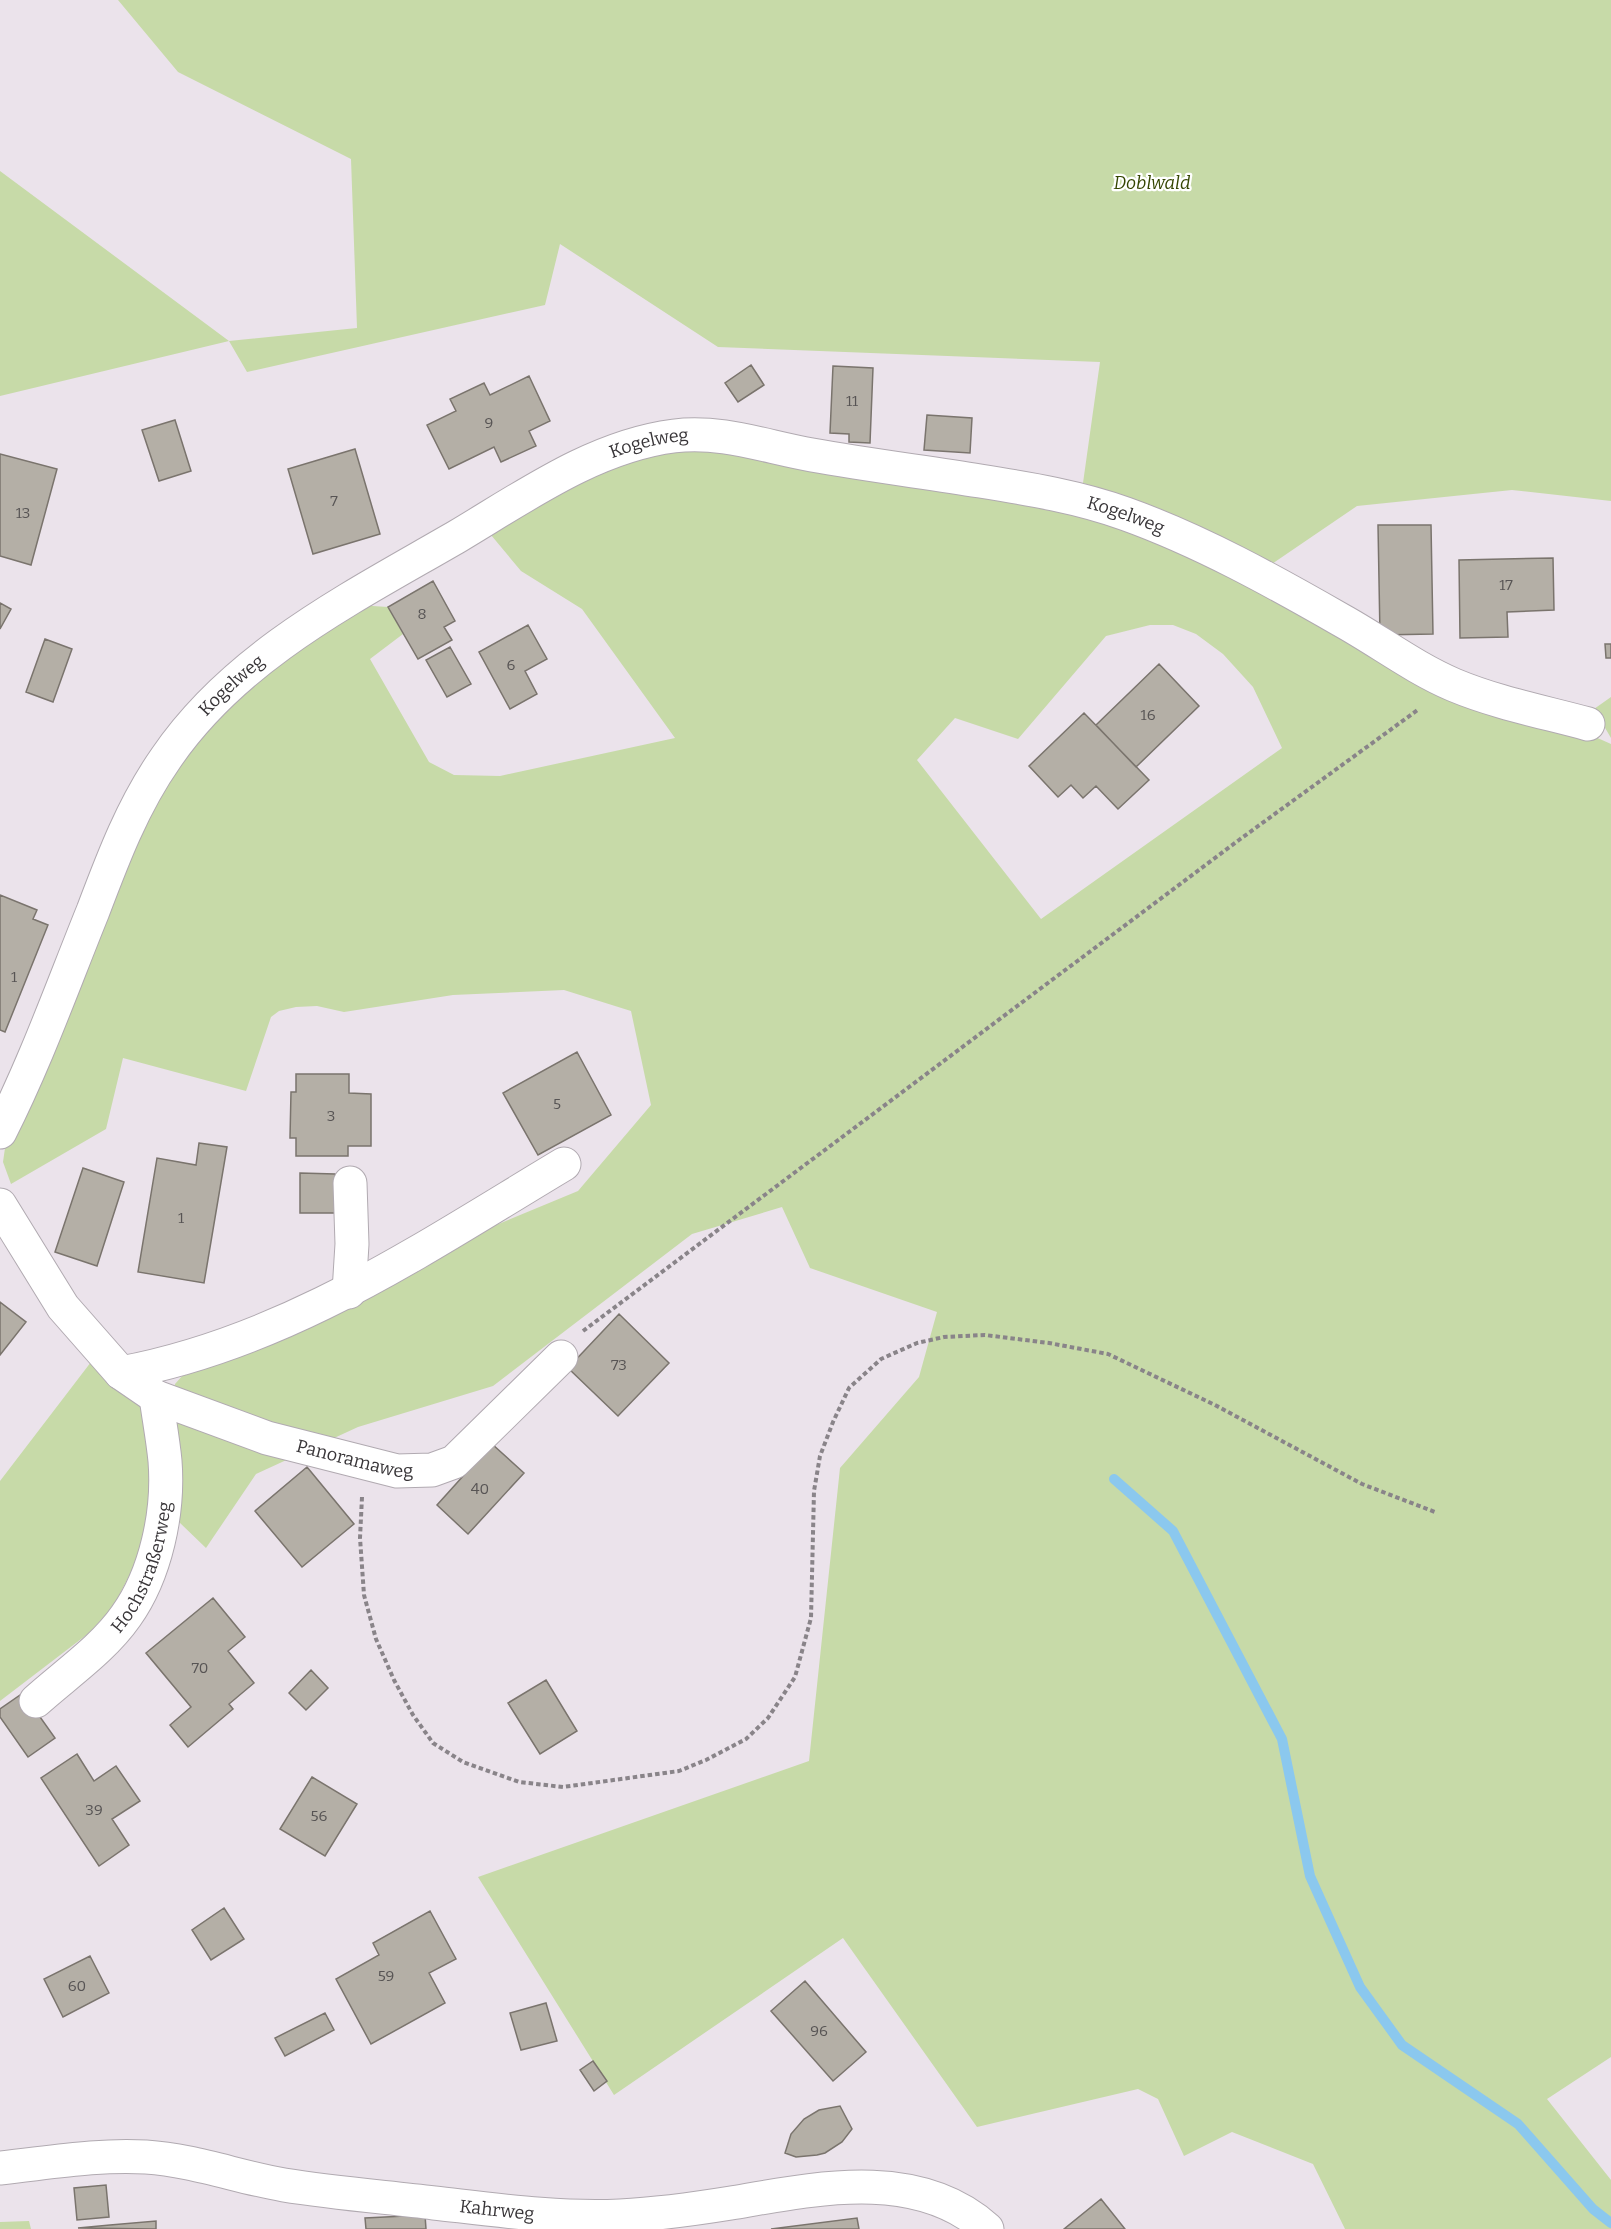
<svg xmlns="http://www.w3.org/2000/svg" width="1611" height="2229" font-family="Bitter,serif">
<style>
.green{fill:#c7daa8;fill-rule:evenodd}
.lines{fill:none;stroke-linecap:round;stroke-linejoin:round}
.stream{stroke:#8bc8ee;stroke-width:10}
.building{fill:#b4afa6;stroke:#7a746d;stroke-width:1.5}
.minor-casing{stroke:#b1aab1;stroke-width:35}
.path{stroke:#898489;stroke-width:4;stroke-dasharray:4.5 3;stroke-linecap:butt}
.minor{stroke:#fff;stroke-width:33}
.labels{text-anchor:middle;stroke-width:4.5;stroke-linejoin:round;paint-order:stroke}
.number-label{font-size:15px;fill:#575454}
.park-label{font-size:18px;font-style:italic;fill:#344500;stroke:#fff}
.street-label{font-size:18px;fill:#383538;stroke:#fff}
</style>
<rect width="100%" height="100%" fill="#ebe3eb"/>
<path class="green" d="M118,0H1611V501L1512,490L1357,506L1266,568L1181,519L1125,496L1083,483L1100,362L718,347L560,244L545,305L247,372L229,341L0,396V171L229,341L357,328L351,159L178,72Z
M682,444L1085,509L1611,744V2057L1547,2099L1611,2180V2229H1345L1313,2164L1232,2132L1184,2156L1158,2099L1138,2089L977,2127L843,1938L614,2095L478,1877L809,1761L840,1468L919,1377L937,1312L810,1268L782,1207L692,1234L493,1386L358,1427L256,1474L206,1548L179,1522L168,1426L175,1384L191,1366L441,1248L578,1191L651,1105L631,1011L564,990L453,995L344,1012L317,1006L296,1007L279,1011L271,1017L246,1091L123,1058L106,1129L11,1184L3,1162L5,1148L131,837L219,708L357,605L388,607L403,634L370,659L429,762L454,775L500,776L675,738L582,609L521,571L486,529L579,478ZM1150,625H1173L1196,634L1223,654L1253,687L1282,748L1041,919L917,760L955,718L1018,739L1106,636Z
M1611,697V738L1594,709Z
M91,1362L125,1388L147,1414L157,1463L142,1551L113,1607L89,1633L0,1701V1481Z
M29,2221L31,2229H0V2222Z"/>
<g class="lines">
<path class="stream" d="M1114,1479L1173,1531L1282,1739L1310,1876L1360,1987L1402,2045L1518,2124L1593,2209L1611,2223"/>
</g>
<path class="building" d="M751,365L764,385L738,402L725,383Z
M833,366L873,368L870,443L849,442V434L830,433Z
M529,376L550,421L529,431L536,446L501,462L494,447L449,469L427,425L456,411L450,399L484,383L490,395Z
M927,415L972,418L970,453L924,450Z
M175,420L191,471L159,481L142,430Z
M355,449L380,534L313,554L288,469Z
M0,454L57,469L31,565L0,556Z
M1378,525H1431L1433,634L1380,635Z
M1553,558L1554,610L1507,612L1508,637L1460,638L1459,560Z
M433,581L455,621L444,627L452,640L418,659L388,607Z
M0,603L11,609L0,629Z
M528,625L547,659L525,671L537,694L510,709L479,652Z
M45,639L72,649L53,702L26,692Z
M1605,644H1611V658H1606Z
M450,647L471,684L447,697L426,660Z
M1159,664L1199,706L1136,767L1096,725Z
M1084,713L1149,780L1118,809L1096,786L1083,798L1071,785L1058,797L1029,766Z
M0,895L37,910L33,919L48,925L5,1032L0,1030Z
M577,1052L611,1115L538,1155L503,1093Z
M296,1074H349V1093L371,1094V1146H348V1156H296V1138H290L291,1092H296Z
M199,1143L227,1147L204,1283L138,1272L157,1158L196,1165Z
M83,1168L124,1182L97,1266L55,1252Z
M300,1173L335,1174V1213H300Z
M0,1302L26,1322L0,1355Z
M619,1314L669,1363L618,1416L568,1368Z
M492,1444L524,1473L468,1534L437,1505Z
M307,1467L354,1524L302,1567L255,1511Z
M213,1598L245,1637L228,1651L254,1683L229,1704L233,1709L188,1747L170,1725L191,1707L146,1653Z
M311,1670L328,1688L306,1710L289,1693Z
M546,1680L577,1731L540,1754L508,1703Z
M23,1693L55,1738L28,1757L0,1717V1709Z
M77,1754L94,1781L116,1766L140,1801L112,1819L129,1845L99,1866L41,1778Z
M312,1777L357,1804L325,1856L280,1829Z
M224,1908L244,1939L211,1960L192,1930Z
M430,1911L456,1959L429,1973L445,2003L371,2044L336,1979L379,1955L373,1943Z
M90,1956L109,1993L63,2017L44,1979Z
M805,1981L866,2052L833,2081L771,2011Z
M546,2003L557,2041L521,2050L510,2013Z
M325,2013L334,2030L285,2056L275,2038Z
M593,2061L607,2081L594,2091L580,2070Z
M840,2106L852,2129L842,2142L825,2153L817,2155L796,2157L785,2153L791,2134L804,2119L819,2110Z
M106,2185L109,2217L77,2220L74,2188Z
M1101,2199L1125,2229H1064Z
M425,2215L426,2229H366L365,2218Z
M857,2218L859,2229H771Z
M156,2221V2229L78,2228L110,2225Z"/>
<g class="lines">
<g class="minor-casing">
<g id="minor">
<path id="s1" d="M0,1132C36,1061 63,985 93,911C113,858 133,805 166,758C236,655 353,597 458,536C525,496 595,446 674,436C722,430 766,447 812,455C868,465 924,472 980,481C1030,489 1079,497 1126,514C1201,541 1273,581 1341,620C1379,641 1414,668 1454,685C1497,703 1544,712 1588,724"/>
<path id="s2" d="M0,1205L63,1307L121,1373L156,1397L267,1438L397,1471L432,1470L454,1462L561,1357"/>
<path d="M349,1292L352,1244L350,1183"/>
<path d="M121,1373C287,1342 422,1249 564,1164"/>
<path id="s3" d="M36,1701C66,1674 103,1649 126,1616C156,1574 169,1512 165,1461C163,1440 159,1419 156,1397"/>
<path id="s4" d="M0,2168C48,2163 98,2154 146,2157C193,2160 238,2177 284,2185C334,2193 384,2197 434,2203C496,2210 559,2219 620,2216C657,2214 694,2209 731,2203C814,2189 917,2166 987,2229"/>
</g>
</g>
<path class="path" d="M583,1331L1239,840L1419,709
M362,1497L360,1538L364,1595L376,1639L394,1680L413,1715L433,1743L463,1762L519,1782L563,1787L679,1771L706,1760L746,1739L768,1718L795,1677L811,1618L814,1491L820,1456L833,1422L849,1388L881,1359L917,1343L944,1337L985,1335L1049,1343L1108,1354L1215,1405L1362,1484L1435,1512"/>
<use href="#minor" class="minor"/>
</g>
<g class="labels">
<g class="number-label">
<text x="852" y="406">11</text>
<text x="489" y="428">9</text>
<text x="334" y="506">7</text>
<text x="23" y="518">13</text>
<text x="1506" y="590">17</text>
<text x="422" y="619">8</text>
<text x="511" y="670">6</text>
<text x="1148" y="720">16</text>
<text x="14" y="982">1</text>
<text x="557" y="1109">5</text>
<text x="331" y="1121">3</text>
<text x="181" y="1223">1</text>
<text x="619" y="1370">73</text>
<text x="480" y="1494">40</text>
<text x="200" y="1673">70</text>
<text x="94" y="1815">39</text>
<text x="319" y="1821">56</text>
<text x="386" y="1981">59</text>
<text x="77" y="1991">60</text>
<text x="819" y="2036">96</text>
</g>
<g class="park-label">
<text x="1152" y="189">Doblwald</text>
</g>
<g class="street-label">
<text dy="6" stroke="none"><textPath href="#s1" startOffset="994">Kogelweg</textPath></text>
<text dy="6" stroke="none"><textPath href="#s1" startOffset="1480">Kogelweg</textPath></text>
<text dy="6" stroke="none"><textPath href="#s1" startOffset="508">Kogelweg</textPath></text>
<text dy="6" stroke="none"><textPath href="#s2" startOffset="459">Panoramaweg</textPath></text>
<text dy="6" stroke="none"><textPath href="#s3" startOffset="176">Hochstraßerweg</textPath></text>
<text dy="6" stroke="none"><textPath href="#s4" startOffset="502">Kahrweg</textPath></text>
</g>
</g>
</svg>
